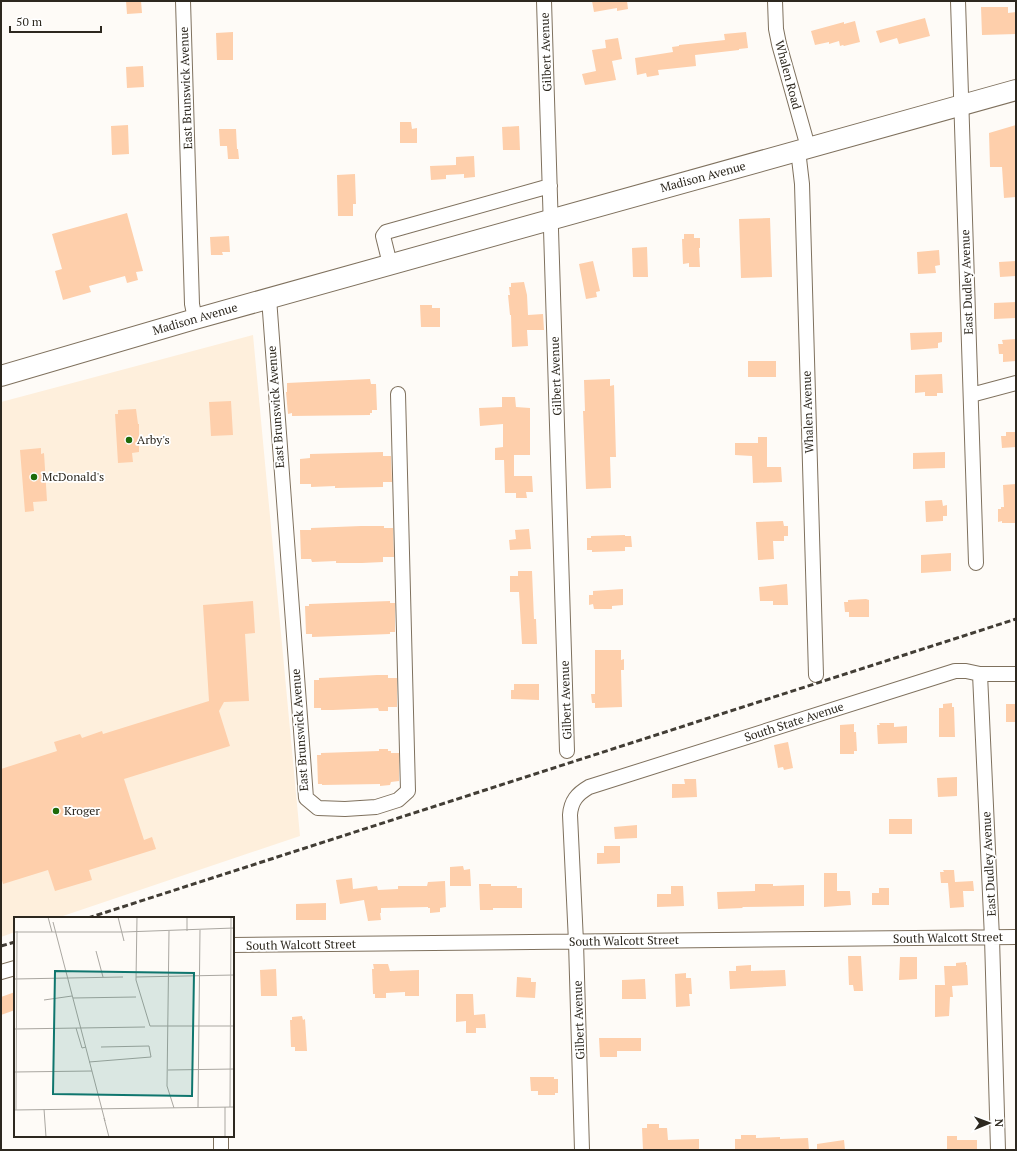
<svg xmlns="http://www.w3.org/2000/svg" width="1017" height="1151" font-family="'PT Serif',serif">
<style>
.commercial{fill:#feefdc}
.building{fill:#fecfab}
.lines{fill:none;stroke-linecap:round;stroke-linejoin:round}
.minor-casing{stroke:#7f715e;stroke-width:16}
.secondary-casing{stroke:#7f715e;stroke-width:22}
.minor{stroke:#fff;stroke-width:14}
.secondary{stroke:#fff;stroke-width:20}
.rail{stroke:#423d35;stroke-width:3;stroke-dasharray:6 3;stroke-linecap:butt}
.poi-dot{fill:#1f6a09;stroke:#fff;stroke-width:1.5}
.labels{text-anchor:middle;stroke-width:3.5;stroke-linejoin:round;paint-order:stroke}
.street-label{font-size:12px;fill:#2d281f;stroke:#fff}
.poi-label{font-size:12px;fill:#2d281f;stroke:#fff;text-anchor:start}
.inset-road{fill:none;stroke:#aaa7a1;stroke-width:1}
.view{fill:#0f766e;fill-opacity:0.15;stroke:#0f766e;stroke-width:2}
.inset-edge{fill:none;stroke:#2d281f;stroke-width:2}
</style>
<rect width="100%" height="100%" fill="#fefbf7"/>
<path class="commercial" d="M253,335L300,836L57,918H15V932L1,937V402Z"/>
<path class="building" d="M126,1H141L142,13L127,14Z
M592,1H627L628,9L617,11V8L594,12Z
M981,7H1008V13L1016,12V34L982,35Z
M925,18L930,36L899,44L897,38L880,43L876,31Z
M855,21L860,42L844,46L843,45L840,46L839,41L829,44V42L815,45L811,31L844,22V24Z
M233,32V60H217L216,33Z
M746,32L748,48L739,49V50L695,55L696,66L658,70L659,75L647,77L646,73L637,75L635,58L673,52L672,47L679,46V45L725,40L724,34Z
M618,38L622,59L612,61L616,80L585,85L582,74L596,71L592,50L606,48L605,40Z
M143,66L144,87L127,88L126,67Z
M400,122H411L412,129L417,128V143H400Z
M128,125L129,154L112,155L111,126Z
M1016,125V158H1015L1016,197L1004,198L1002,167H990L989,133Z
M519,126L520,150H503L502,127Z
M219,129H236L237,149H238L239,159H228L227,146H220Z
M474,156L475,177L464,178V174L446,175V179L431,180L430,166L456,165V157Z
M355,174L356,204H353V216H338L337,175Z
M127,213L143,271L136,272L138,280L127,283L125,276L89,286L91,292L63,300L55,271L62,269L52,234Z
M770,218L772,277L741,278L739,219Z
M684,234H694V238H700V248H699L700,267H689V263L683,264L682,239H684Z
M229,236L230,252H222L223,255H211L210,237Z
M647,247L648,277H633L632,248Z
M939,250L940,265L935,266L936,273L918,274L917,252Z
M593,261L600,291L596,292L597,297L586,299L579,264Z
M1016,261V276L1000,277L999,262Z
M524,282L527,295L528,315L543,314L544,330H527L528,346L512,347L511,315H510L508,295H510L509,287H511V283Z
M1016,302V318L994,319V303Z
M420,305H432V308H440V327H421Z
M942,332V342L938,343V348L911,350L910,333Z
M1016,339V361L1003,362V354H999L998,344H1003L1002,340Z
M748,361H776V377H748Z
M942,374L943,393H937V396H925V392L915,393V375Z
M370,379L371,384H376L377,410H372V413H370V415L292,416V413L288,414L286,392H287V383Z
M610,379V386L614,385L616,457H610L611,488L586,489L583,411H585L584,380Z
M502,397H515L516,407L530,408V455H514V476H532L533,492H526L527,498H516V493H505L504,460H495V448L503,447V424L480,426L479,408L502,407Z
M231,401L233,435L211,436L209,402Z
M136,409L138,424H139V452L132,453L133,462L118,463L115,414H118V410Z
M1006,432H1016V447L1002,448L1001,436H1006Z
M758,437H767V467H781L782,482L753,483L752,456L735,455V443H758Z
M41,448V454L44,453L47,501L33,502L34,511L25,512L20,450Z
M383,452V456H391L392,482H383V487L335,488V486L311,487V484H300V459L310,458V454Z
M945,452V468L913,469V453Z
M1016,484V523H1002V521L998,522V509H1001V507H1004L1003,485Z
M942,500L943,506L947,505V516H943V521L926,522L925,501Z
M783,521L784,526H788V536H784V541H773L774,559L758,560L756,522Z
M361,526H384V528H393L394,557H383V562L362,563H336V561L312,562L311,559H301L300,530H311V528Z
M529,529L531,549L510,550L509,540L516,539L515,530Z
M625,535V536H631L632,547H625V551L592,552V550H587V538H591V536Z
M951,553V571L921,573V555Z
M518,571H532L534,619H536L537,644H522L519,592H510V576H518Z
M787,584L788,605H773V601H760L759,587Z
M623,589V605L612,606V609H594L593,604L589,605V595H593V591Z
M866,599L869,600V617H849V612H845L844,602H848V600Z
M253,601L255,633L245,634L249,701L224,702L219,711L230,746L124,779L144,840L152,837L156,849L89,870L92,880L55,891L48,870L3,884L1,877V769L57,751L54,742L80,734L82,738L102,731L103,734L209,701L203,605Z
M390,601V603H395V632H390V634L312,637V634H306L305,606H309V604Z
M595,650H621V660L624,659V670H621L622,707L595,708V703H592L591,694H595Z
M377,675H388V678H397V707H388V711H379L378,708L333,710H321V708H314V680H319V678Z
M514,684H539V700L511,699V690H514Z
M952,703V707H954L955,737H939V708H943V704Z
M1006,704H1016V722H1006Z
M879,723H894V727L907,726V743L878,744L877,725H880Z
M854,724V732H856L857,751H854V754H840V725Z
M788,742L793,768L784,770L783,767L778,768L774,745Z
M379,749H388V751H391V753H399V781L391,782L390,785L380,786V784L322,785V784H318L317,755H321V753L379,751Z
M957,777V796L938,797L937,778Z
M684,779H696L697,797L672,798V784H685Z
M889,819H912V834H889Z
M637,825V838L615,839L614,827Z
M604,846H620V863L597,864V853H604Z
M463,866L464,870L470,869L471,886H450V867Z
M943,870H954L955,882L973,881L974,891H963L964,907L950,908L948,883H941L940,872H944Z
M824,873H837V891H850L851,905L824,907Z
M352,878L353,889L377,886L378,890L398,889V886H427L428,882L445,881L446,907L440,908V912L430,913V908H428V907L381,908V913H380L381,920L368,921L364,900L340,904L336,880Z
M479,884H491V886H517V888H522V908H493V910H480Z
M755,884H773V886L804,885V906L742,907L743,908L718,909L717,892L755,891Z
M671,886H683L684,906L657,907V894H671Z
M879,888H889V905H872V893H879Z
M326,903V920H296V904Z
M848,956H861L863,991H854L853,985H849Z
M900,957H917V979L899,980Z
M966,962V965H967L968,985L952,986L953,997H950L949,1016L935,1017V985H945L944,966H956V963Z
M373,964H388L390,971L419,970V996H405V992L386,993V998H375V994H373L372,969H374Z
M751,965V971L785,970L786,986L730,989L729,971H736V966Z
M276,969L277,996H261L260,970Z
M686,973V978H691L692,994H689L690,1006L676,1007L675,974Z
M517,977L531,978V982H536L535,998L516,997Z
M645,979L646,999H622V980Z
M15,992V1010L1,1015V997Z
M456,994H473L474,1015L485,1014L486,1028H476V1033H466V1021L456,1022Z
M302,1016L303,1020L305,1019L307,1051H295V1047H291L290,1020H292V1017Z
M599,1038H641V1051H617V1057H600Z
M530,1077H554V1079H558V1093H555V1095H538V1091H531Z
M647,1124H659V1128H667L668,1140L699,1139V1150H643L642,1128H647Z
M741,1135H756V1138L780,1137V1139L808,1138L809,1150H735V1139H741Z
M947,1136H957V1140H977V1150H947Z
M844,1140L845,1150H817V1144Z"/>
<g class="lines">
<g class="minor-casing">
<path id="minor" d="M183,1L192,304L195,319
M544,1L567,751
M775,1L776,29L779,44L808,147
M958,1L976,563
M798,150L802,184L816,675
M390,264L383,236L386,232L550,186
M269,298L306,798L318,808L345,809L376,807L398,800L408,791L398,394
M971,395L1016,383
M980,674L992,938L998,1150
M233,945L1016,937
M1,972L15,968
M221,1136V1150
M582,1150L576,942L570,815C571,801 577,794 589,787L955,671H966L980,674H1016"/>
</g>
<g class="secondary-casing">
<path id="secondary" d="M1,376L195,319L1016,90"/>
</g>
<use href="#minor" class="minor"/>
<use href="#secondary" class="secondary"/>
<path class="rail" d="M88,918L1016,619
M1,946L15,942"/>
</g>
<g class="poi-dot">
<circle cx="129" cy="440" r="4"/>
<circle cx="34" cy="477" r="4"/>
<circle cx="56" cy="811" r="4"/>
</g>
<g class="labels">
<g class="street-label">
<text transform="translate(546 52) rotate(-92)" y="4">Gilbert Avenue</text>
<text transform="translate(788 75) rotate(75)" y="4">Whalen Road</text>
<text transform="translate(186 88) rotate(-92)" y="4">East Brunswick Avenue</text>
<text transform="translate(703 177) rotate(-15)" y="4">Madison Avenue</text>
<text transform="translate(967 282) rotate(-92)" y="4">East Dudley Avenue</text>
<text transform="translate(195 319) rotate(-16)" y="4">Madison Avenue</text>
<text transform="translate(556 376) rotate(-92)" y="4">Gilbert Avenue</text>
<text transform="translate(276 407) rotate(-94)" y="4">East Brunswick Avenue</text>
<text transform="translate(808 412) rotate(-92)" y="4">Whalen Avenue</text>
<text transform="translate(566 700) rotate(-92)" y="4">Gilbert Avenue</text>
<text transform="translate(794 722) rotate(-18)" y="4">South State Avenue</text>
<text transform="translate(300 730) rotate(-94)" y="4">East Brunswick Avenue</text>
<text transform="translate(989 864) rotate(-93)" y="4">East Dudley Avenue</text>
<text transform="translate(948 938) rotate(-1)" y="4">South Walcott Street</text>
<text transform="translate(624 941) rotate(-1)" y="4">South Walcott Street</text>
<text transform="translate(301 945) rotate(-1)" y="4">South Walcott Street</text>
<text transform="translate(579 1020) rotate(-92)" y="4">Gilbert Avenue</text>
</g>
<g class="poi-label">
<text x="137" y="444">Arby's</text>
<text x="42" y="481">McDonald's</text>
<text x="64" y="815">Kroger</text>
</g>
</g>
<g transform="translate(14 917)">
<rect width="220" height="220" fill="#fefbf7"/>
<path class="inset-road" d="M34,0L38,15M104,0L110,24M123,0L122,63L136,109H220M39,5L91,204M155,14L153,169L160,191M173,14V0M0,15H110L220,11M82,34L89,60M122,60L220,58M0,62L109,60M59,81L122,80M30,83L58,79M62,111L68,131L72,130M0,112L131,110M75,145L137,140L135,129L87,130M154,153L220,152M0,155L78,154M184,190L186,13M216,190L217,0M30,192L32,220M0,193L220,190M2,193L3,14M90,201L95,220M211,220V190"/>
<path class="view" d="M41,54L180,56L178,179L39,177Z"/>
<rect width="220" height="220" class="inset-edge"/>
</g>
<rect width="1017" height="1151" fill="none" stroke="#2d281f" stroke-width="4"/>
<g transform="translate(989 1123) rotate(89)" stroke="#ffffff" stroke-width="3" paint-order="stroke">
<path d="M0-3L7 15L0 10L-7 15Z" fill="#2d281f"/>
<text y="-6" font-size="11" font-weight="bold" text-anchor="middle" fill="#2d281f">N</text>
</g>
<path d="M10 26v6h91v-6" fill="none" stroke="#2d281f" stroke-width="2"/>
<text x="16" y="26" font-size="12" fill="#2d281f" stroke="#ffffff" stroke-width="3" paint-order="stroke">50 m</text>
</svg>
